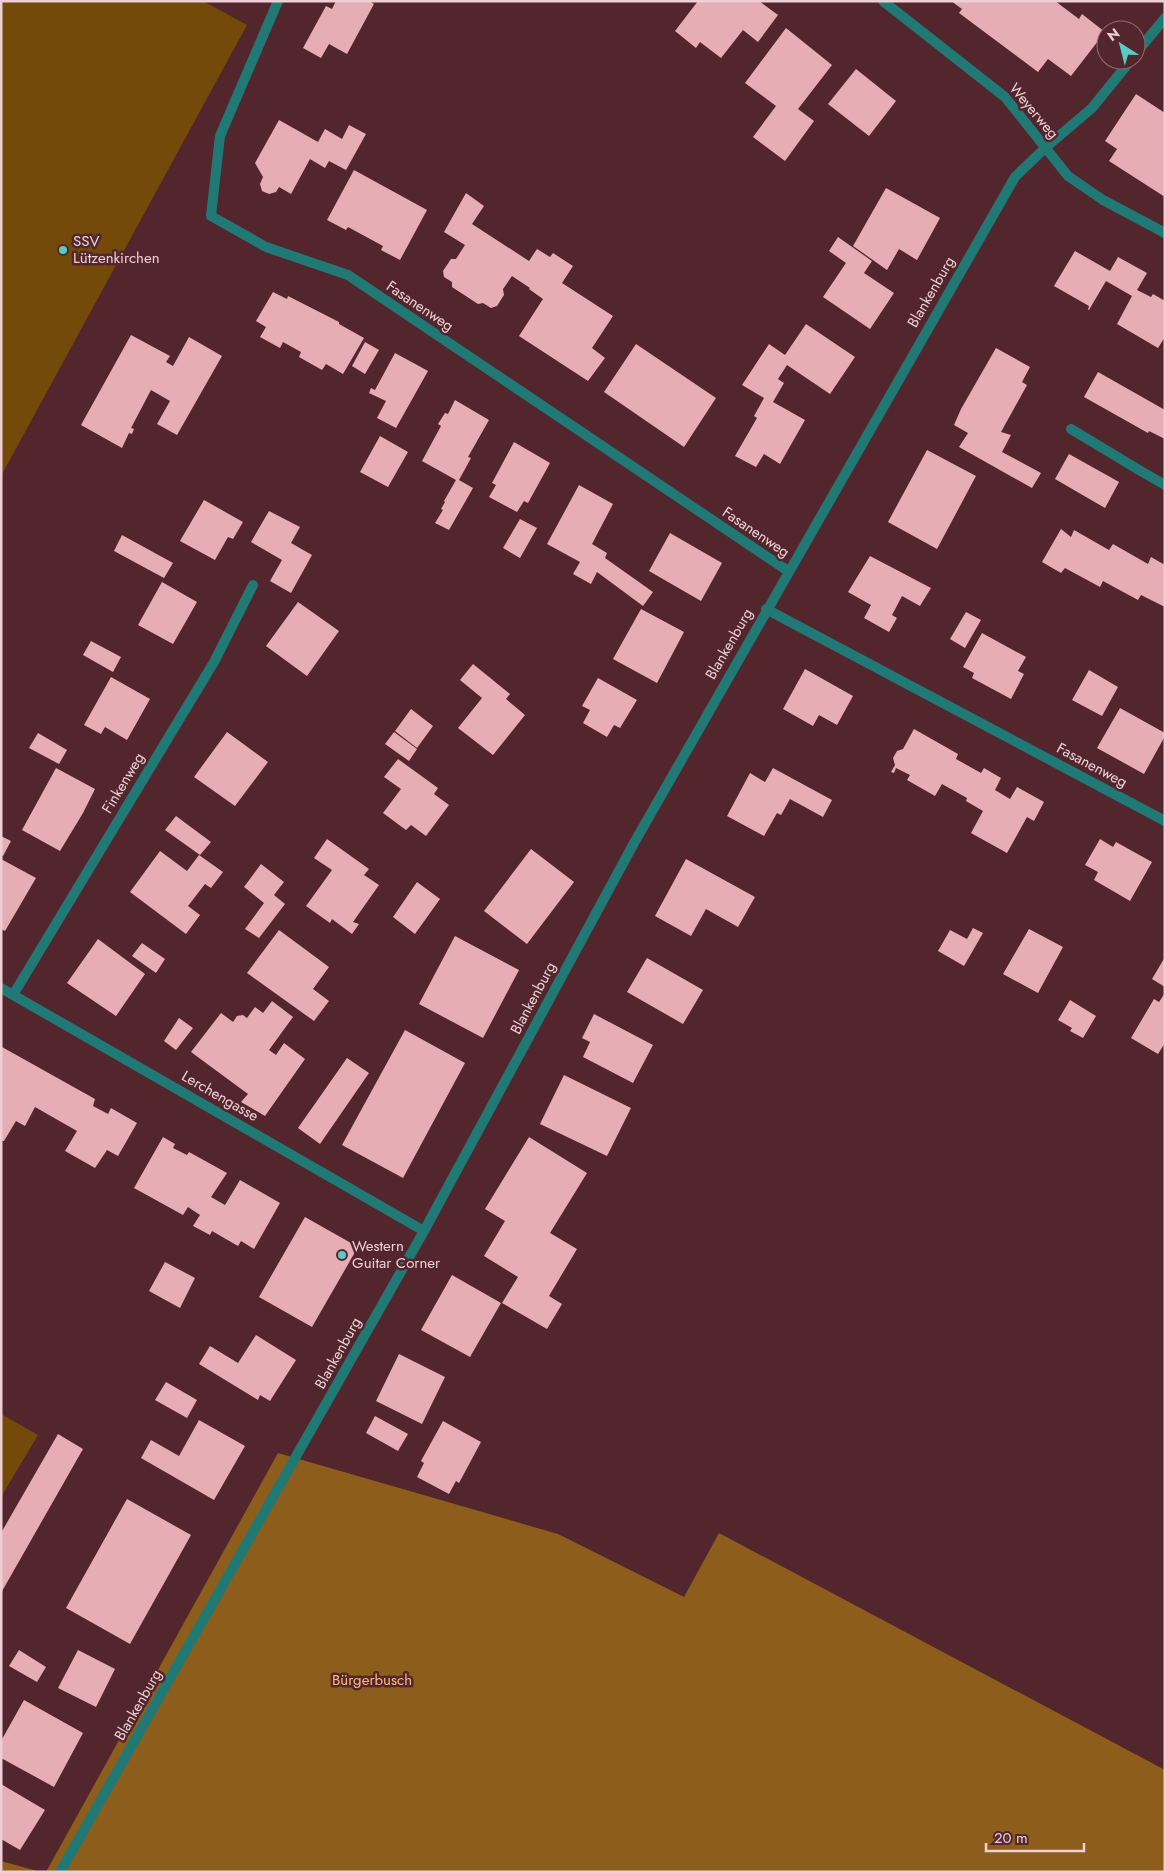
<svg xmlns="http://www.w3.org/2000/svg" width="1166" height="1873" font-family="Jost,sans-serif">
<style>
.green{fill:#744a0b}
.forest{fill:#8d5d1c}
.building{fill:#e7adb5}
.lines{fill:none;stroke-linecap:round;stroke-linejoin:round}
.service{stroke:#207975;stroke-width:10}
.minor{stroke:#207975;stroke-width:10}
.poi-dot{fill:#55cdc6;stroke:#53262e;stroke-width:2}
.labels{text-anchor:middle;stroke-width:5;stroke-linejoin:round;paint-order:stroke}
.street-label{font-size:15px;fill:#eed0d4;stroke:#53262e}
.poi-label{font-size:15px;fill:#eed0d4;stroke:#53262e;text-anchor:start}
.park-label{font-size:15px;fill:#febe73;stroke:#53262e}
</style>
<rect width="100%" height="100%" fill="#53262e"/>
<path class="green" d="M1,1H203L247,25L1,476Z
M1,1414L38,1435L1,1497Z"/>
<path class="forest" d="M278,1453L558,1534L684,1597L719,1533L1165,1770V1872H46Z
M1,1861L41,1872H1Z"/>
<path class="building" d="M336,1H369L374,4L347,54L329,44L321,58L303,48L326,6L332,9Z
M698,1H759L778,15L758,42L743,30L721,58L700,42L696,48L675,31Z
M951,1H1055L1079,19L1082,14L1105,32L1071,76L1048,59L1038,72L959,13L962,9Z
M786,28L832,65L798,109L814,121L785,161L753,137L776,106L745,83Z
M856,69L896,101L869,136L828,104Z
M1136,94L1165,113V197L1109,161L1117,149L1105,141Z
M279,120L318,142L325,129L342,139L349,125L366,134L346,170L329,161L325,168L310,159L291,194L279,187L276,192L269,194L262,191L260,184L263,177L255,163Z
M354,170L427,210L400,260L381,250L383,246L348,227L346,230L327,220Z
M886,188L940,218L917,260L899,249L887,270L853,246Z
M466,193L484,206L472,224L529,261L537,249L550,257L553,253L573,266L562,283L613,316L592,348L605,358L588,381L519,336L543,299L529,289L530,288L512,276L503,289L504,295L497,306L491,308L483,303L478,304L452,287V282L444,277L443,271L451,259H456L465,245L444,232Z
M838,237L872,261L864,273L894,293L870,329L823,297L846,263L829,251Z
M1075,251L1110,271L1118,257L1147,273L1137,290L1151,297L1153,294L1165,301V337L1158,348L1117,324L1132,296L1106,281L1089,310H1088L1089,306L1054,286Z
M273,292L287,299L288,296L339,322V324L364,338L343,374L326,364L322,370L299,357L301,352L283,342L280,348L260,337L266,327L256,321Z
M806,324L855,357L830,394L787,365L778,379L784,383L773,402L805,420L780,464L764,454L756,467L735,456L757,418L754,416L764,398L742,385L769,344L785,355Z
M131,335L170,356L166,362L173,366L189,337L222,356L177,435L157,424L170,401L151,390L131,428L134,429L132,434L129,433L122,448L81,425Z
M365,342L379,350L365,374L352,366Z
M636,344L716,398L684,447L604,392Z
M996,348L1030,367L1022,382L1027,385L1001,432L1011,435L1002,452L1041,473L1032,488L959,447L968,433L954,425L961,409Z
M395,353L428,371L396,428L377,418L386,401L369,393L371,388L375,390Z
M1098,372L1165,410V439L1149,431L1148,433L1084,397Z
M455,400L489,420L468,457L471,458L459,480L473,488L449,530L435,523L443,510L441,509L445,502L444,501L456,480L422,461L441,426L438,424L445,413L448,414Z
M380,436L408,452L388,487L360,472Z
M514,442L550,463L528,503L524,501L517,512L489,497L496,485L492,483Z
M927,450L976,476L937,549L888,522Z
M1069,454L1119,482L1105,508L1055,479Z
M579,485L613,504L592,544L607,553L605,558L653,592L643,606L597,572L591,584L573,574L580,562L547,544Z
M204,500L243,522L233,539L228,537L215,560L180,541Z
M269,511L300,527L291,543L312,555L291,593L270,581L282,560L251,542Z
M520,519L537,528L520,558L503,548Z
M1061,529L1071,537L1074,530L1109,550L1113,544L1148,564L1151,557L1165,565V607L1141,595L1138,600L1103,581L1100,587L1065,568L1061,573L1042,562Z
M670,533L722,563L701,601L649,571Z
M122,535L173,563L164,578L114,551Z
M870,556L931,588L920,606L902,596L892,615L897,618L889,632L864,618L871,605L848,592Z
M162,582L197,602L173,644L138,625Z
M298,602L339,631L307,676L266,646Z
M641,609L684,632L657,683L613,659Z
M966,612L981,620L965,648L950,639Z
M982,633L1026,657L1018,671L1024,674L1011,699L972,678L974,673L963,667Z
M91,641L121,657L113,672L83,655Z
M473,664L510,694L506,699L525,715L493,755L458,728L482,698L460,680Z
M805,669L853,696L837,725L819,715L813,726L783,709Z
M1089,670L1118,687L1102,716L1072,700Z
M111,677L150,699L127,740L105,727L101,734L84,725Z
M598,678L637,700L620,728L614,725L607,737L583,723L590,710L582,706Z
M1120,708L1165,733V736L1144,774L1097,748Z
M411,709L433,726L417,748L395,731Z
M914,729L958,754L956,759L981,773L984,768L1001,778L995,790L1010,799L1017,787L1044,802L1034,821L1027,817L1007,853L971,833L983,811L966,801L967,798L942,784L935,796L907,780L910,775L896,768L894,773L891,772L895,765L893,758L897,751L903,749Z
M227,732L268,762L235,806L194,777Z
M394,732L417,749L409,761L385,744Z
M38,733L67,750L59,764L29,748Z
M398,759L438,788L434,794L449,805L426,836L411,825L406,830L383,813L401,789L384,777Z
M56,768L95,789L83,813L60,851L22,830Z
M773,768L832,800L823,817L790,799L781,815L777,813L764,836L727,816L750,773L765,782Z
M176,816L211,842L200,855L165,830Z
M1,836L11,841L3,856L1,855Z
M327,839L369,869L364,875L379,885L353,922L359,924L352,934L332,919L330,923L306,906L332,870L314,858Z
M1100,839L1113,847L1116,842L1152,862L1130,901L1094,880L1098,872L1085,865Z
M531,849L574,882L527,944L484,911Z
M160,851L187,871L199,855L223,872L211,888L205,884L188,906L200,915L186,934L130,892Z
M1,859L36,878L5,931L1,929Z
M686,859L755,897L738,927L706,909L691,936L655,916Z
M261,864L284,882L274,895L285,904L259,938L245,929L264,903L244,887Z
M417,882L440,899L415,934L393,917Z
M973,928L983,933L964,966L938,951L950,930L967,939Z
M1029,929L1063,947L1038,993L1003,974Z
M279,930L329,967L313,989L329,1001L314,1021L247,973Z
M455,936L519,970L483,1038L419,1004Z
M98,939L145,974L116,1016L67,983Z
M142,943L165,959L156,973L132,956Z
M1165,957V987L1152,979Z
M647,958L703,990L683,1024L627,992Z
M1165,993V1043L1158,1054L1131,1038L1154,999L1159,1002Z
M1070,1000L1096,1016L1083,1038L1070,1031L1072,1028L1058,1020Z
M272,1001L293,1017L269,1050L276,1055L284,1043L305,1059L265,1116L241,1102L248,1094L191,1052L221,1013L233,1022L237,1016L243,1015L247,1018L255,1007L263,1013Z
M594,1014L653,1045L633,1083L583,1057L590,1042L582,1038Z
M179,1018L193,1028L176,1050L164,1041Z
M405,1030L465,1063L403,1178L342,1145Z
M2,1047L95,1099L93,1106L108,1114L111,1108L137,1123L118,1156L107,1150L95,1168L65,1151L77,1131L35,1107L25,1126L16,1121L4,1141H1Z
M347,1058L369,1073L320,1144L298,1128Z
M564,1075L631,1108L607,1156L540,1124Z
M163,1137L175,1144L173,1148L187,1155L189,1152L227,1173L211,1197L225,1205L240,1180L280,1203L254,1249L241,1241L238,1246L212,1231L210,1235L193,1226L200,1215L188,1207L183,1215L134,1188Z
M529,1137L587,1173L550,1233L577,1249L549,1296L562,1304L547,1329L502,1303L518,1277L484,1256L505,1221L485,1209Z
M305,1217L358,1247L312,1327L259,1297Z
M165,1262L195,1278L180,1308L149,1291Z
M452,1275L501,1303L470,1357L421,1330Z
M256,1335L296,1360L270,1401L260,1395L258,1400L199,1364L210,1346L238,1363Z
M399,1354L445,1377L422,1424L376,1401Z
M166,1382L197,1400L187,1418L155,1400Z
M375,1416L408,1434L398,1451L366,1433Z
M199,1420L245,1446L214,1500L141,1458L151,1440L179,1456Z
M443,1421L481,1442L459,1483L456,1481L449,1494L417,1477L424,1463L421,1461Z
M58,1434L83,1449L1,1593V1533Z
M127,1499L191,1535L130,1644L66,1608Z
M19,1650L46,1667L37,1682L9,1666Z
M78,1650L115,1669L96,1707L58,1688Z
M24,1700L83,1733L54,1787L1,1758V1741Z
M1,1784L45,1810L20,1850L1,1839Z"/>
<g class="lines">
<path class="service" d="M1071,429L1139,470"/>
<path class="minor" d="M278,1L220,136L211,216L266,247L348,275L788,571
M883,1L1005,97L1068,176L1103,200L1165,233
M1136,53L1165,18
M1139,470L1165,485
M766,609L1165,821
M1,988L424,1231
M13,995L214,662L253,585
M60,1872L424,1231L634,843L1015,177L1045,148L1092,108L1131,60"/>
</g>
<g class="poi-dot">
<circle cx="63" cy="250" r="5"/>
<circle cx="342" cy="1255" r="5"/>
</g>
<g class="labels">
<g class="street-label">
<text transform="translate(1034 111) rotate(50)" y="5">Weyerweg</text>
<text transform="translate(931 292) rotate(-60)" y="5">Blankenburg</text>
<text transform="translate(420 306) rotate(34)" y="5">Fasanenweg</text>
<text transform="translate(756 532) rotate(34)" y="5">Fasanenweg</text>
<text transform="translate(729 644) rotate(-60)" y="5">Blankenburg</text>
<text transform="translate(1092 765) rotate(28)" y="5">Fasanenweg</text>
<text transform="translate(123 783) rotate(-59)" y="5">Finkenweg</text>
<text transform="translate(533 998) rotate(-62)" y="5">Blankenburg</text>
<text transform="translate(220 1096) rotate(30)" y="5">Lerchengasse</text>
<text transform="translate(338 1353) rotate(-61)" y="5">Blankenburg</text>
<text transform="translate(138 1705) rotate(-60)" y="5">Blankenburg</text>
</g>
<g class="poi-label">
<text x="73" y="246">SSV<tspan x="73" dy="17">Lützenkirchen</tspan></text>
<text x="352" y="1251">Western<tspan x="352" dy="17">Guitar Corner</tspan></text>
</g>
<g class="park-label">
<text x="372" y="1685">Bürgerbusch</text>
</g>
</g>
<rect width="1166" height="1873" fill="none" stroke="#eed0d4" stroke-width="5"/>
<g transform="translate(1121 45) rotate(324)"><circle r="24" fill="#53262e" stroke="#916a70"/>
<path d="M0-4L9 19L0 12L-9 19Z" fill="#55cdc6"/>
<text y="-8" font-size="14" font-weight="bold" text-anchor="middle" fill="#eed0d4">N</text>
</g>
<path d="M986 1843v8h98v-8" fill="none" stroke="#eed0d4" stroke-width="2.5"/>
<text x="994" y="1843" font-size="15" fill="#eed0d4" stroke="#53262e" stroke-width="4" paint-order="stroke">20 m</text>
</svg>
